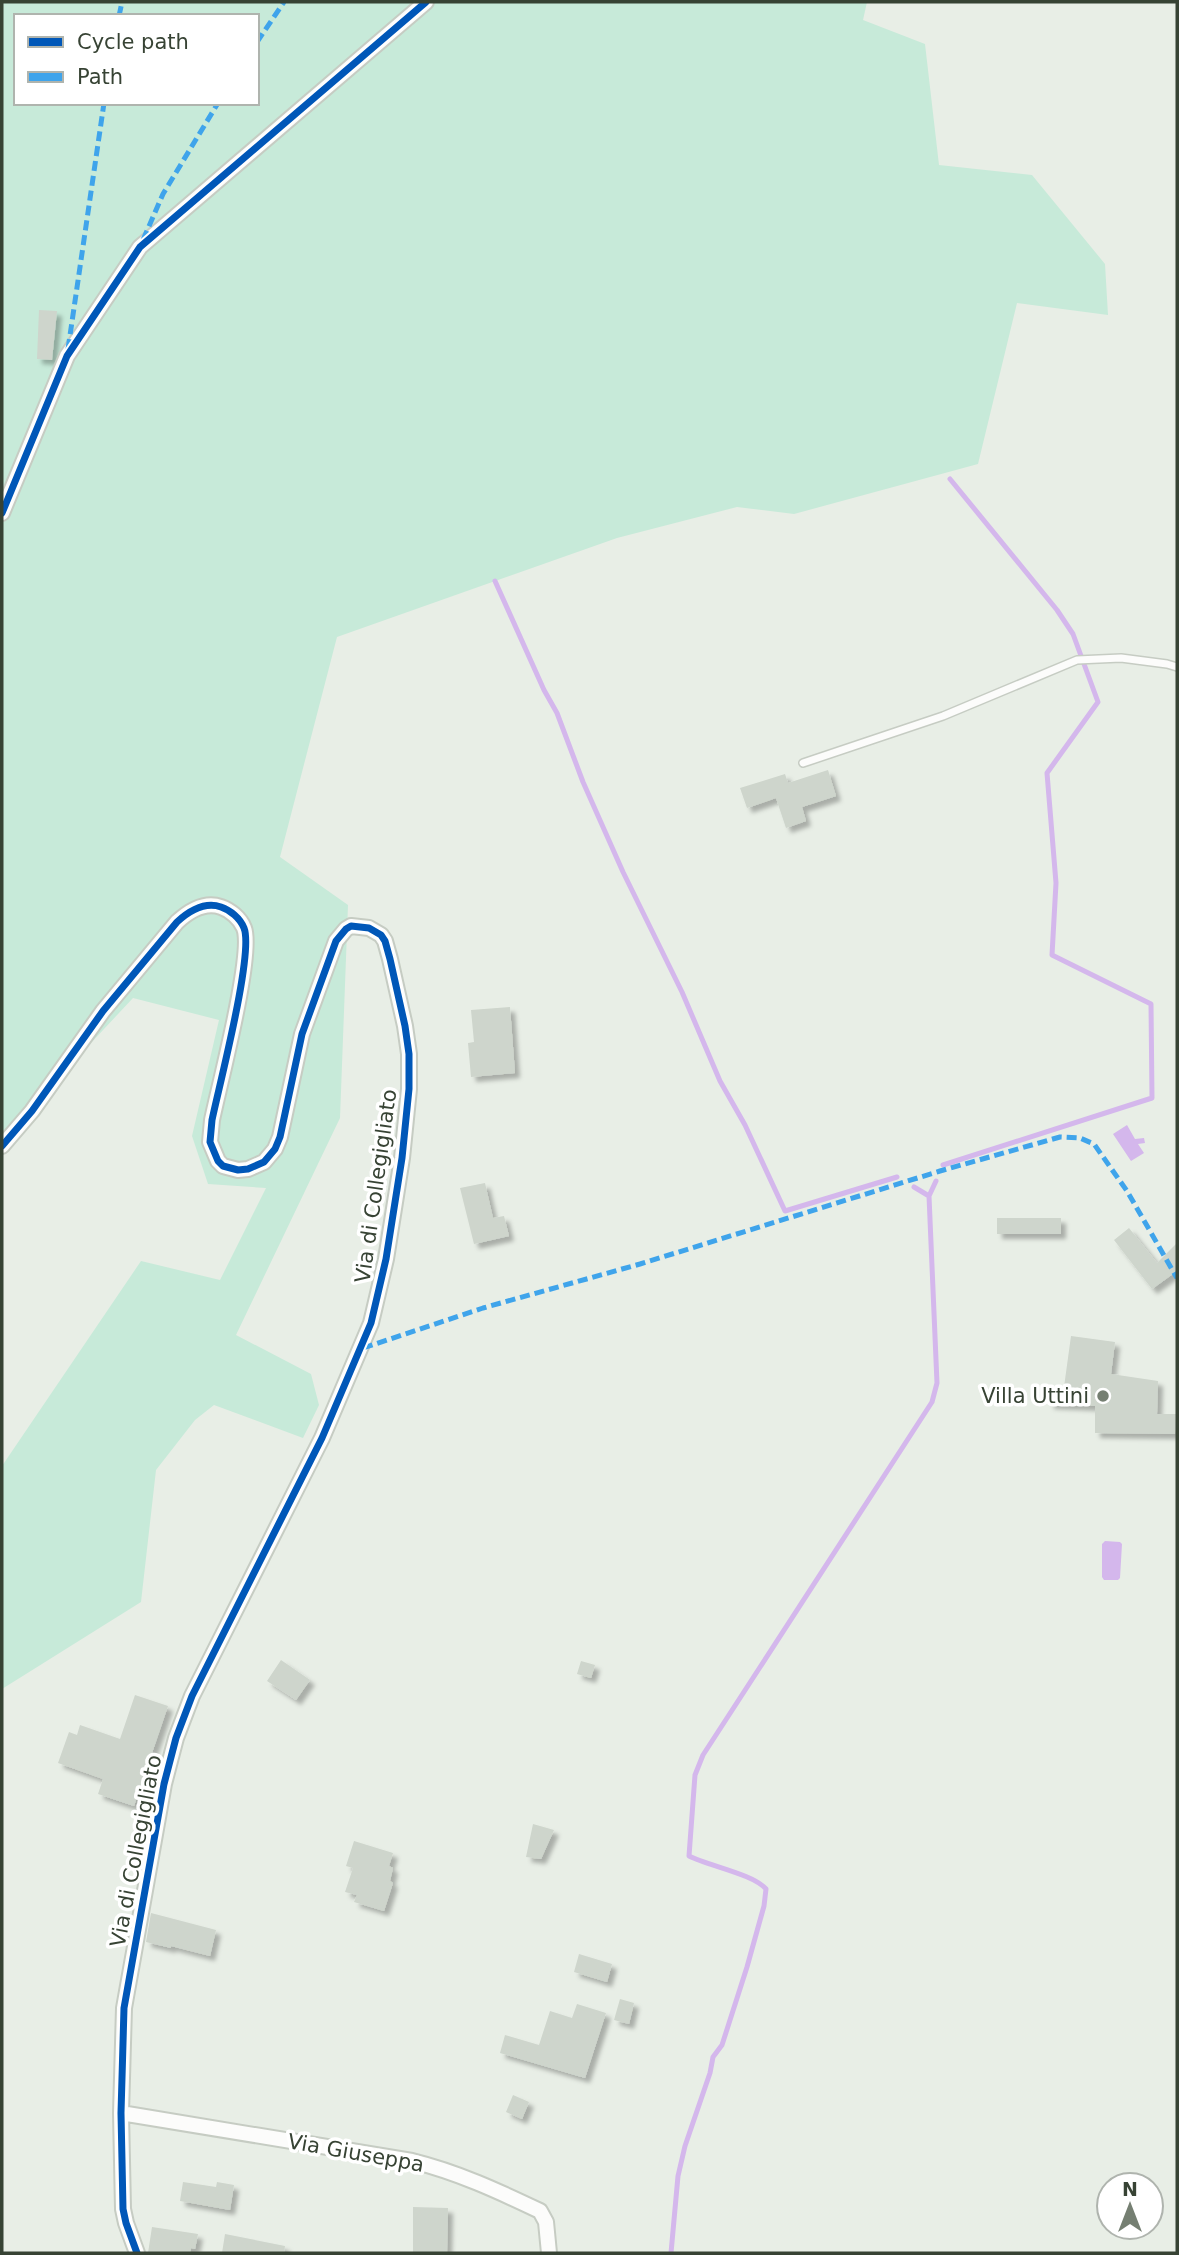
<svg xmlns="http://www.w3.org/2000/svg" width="1179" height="2255" font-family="'DejaVu Sans',sans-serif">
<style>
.green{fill:#c7ead9;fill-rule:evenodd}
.water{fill:#d4b7ec}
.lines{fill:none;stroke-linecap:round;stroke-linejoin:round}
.stream{stroke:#d4b7ec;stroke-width:5}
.building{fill:#ced5cc;filter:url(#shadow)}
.lane-casing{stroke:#c6ccc3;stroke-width:10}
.street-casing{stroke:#c6ccc3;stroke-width:18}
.lane{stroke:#fcfcfb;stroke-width:7}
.street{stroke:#fcfcfb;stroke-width:14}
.quiet{stroke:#3fa4eb;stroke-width:5;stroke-dasharray:10 5;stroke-linecap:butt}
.cycleway-casing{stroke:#fff;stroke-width:11}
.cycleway{stroke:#0057b8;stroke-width:7}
.poi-dot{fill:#757f72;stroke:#fff;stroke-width:2.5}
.labels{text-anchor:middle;stroke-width:7;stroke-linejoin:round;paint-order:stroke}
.street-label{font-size:21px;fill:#374334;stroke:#fff}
.poi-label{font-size:21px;fill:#374334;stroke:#fff;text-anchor:end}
</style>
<defs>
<filter id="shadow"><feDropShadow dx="5" dy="5" stdDeviation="2" flood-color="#0004"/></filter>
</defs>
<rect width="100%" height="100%" fill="#e8eee6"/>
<path class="green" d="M2,2H867L863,20L925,44L939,165L1032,175L1105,264L1108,315L1017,303L978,464L794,514L737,507L617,538L337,637L280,857L348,905L340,1118L236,1335L311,1374L319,1405L303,1438L214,1405L195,1420L156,1470L141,1602L2,1689V1466L141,1261L220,1280L266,1188L208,1184L192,1136L219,1020L133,998L2,1138ZM16,16H257V103H16Z"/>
<path class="water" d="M1127,1125L1135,1139L1144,1138L1145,1143L1138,1144L1144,1153L1131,1161L1113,1134Z
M1105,1541L1120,1542L1122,1544L1120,1578L1118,1580H1104L1102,1577V1544Z"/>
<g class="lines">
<path class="stream" d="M495,581L544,690L557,713L583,782L623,872L682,992L720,1081L745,1125L785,1211L897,1177
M943,1165L1152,1098L1151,1004L1052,955L1056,883L1047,773L1098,702L1073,634L1057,610L950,479
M914,1187L929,1196
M671,2253L678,2176L685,2146L710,2073L713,2057L722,2045L747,1967L764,1906L766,1889C753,1874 709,1866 689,1856L695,1775L703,1755L932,1402L937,1383L929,1196L936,1181"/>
</g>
<path class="building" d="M39,310L57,311L52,360L37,359Z
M828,770L836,796L802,807L806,821L786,828L776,798L747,808L740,788L785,774L788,783Z
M510,1007L515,1073L471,1077L468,1043L474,1042L471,1010Z
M485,1183L493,1218L504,1216L509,1236L474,1244L460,1188Z
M997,1218H1061V1234H997Z
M1129,1228L1157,1263L1177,1243V1271L1152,1289L1114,1240Z
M1071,1336L1115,1342L1111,1374L1158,1381L1157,1414H1176L1175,1434L1095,1433V1406L1049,1404V1388L1064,1387Z
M281,1660L310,1680L296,1700L267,1681Z
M581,1661L595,1665L591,1678L577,1674Z
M135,1695L168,1706L134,1806L98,1794L103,1779L58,1763L69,1732L77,1735L80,1725L120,1739Z
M533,1824L554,1830L541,1859L526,1857Z
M354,1841L393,1853L389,1866L393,1868L390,1881L393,1883L384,1911L354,1902L357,1895L345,1892L353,1868L346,1866Z
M151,1913L216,1930L210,1956L171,1946V1948L146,1942Z
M579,1954L612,1964L607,1982L574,1972Z
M620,1999L634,2003L629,2024L614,2020Z
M577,2004L606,2013L585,2078L500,2053L505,2035L539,2045L550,2011L572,2018Z
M513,2095L529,2102L522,2119L506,2112Z
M183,2182L216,2187L217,2182L234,2185L230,2210L180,2201Z
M413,2207L448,2208L447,2253H413Z
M152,2227L198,2234L195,2249L191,2248L190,2253H148Z
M225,2234L285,2246L284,2253H222Z"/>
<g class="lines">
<g class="lane-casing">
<path id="lane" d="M803,763L943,716L1077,660L1121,658L1167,664L1177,667"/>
</g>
<g class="street-casing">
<path id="street" d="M2,513L67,356L140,247L426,2
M2,1146L32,1111L103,1011L177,922C189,911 204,901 221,907C230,910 240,918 244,928C254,953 219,1086 212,1120L210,1142L218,1161L223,1166L238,1170L248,1169L264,1162L275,1149L280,1137L302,1034L336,941L346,929L351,926L369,928L381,935L385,941L390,959L405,1026L409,1054V1089L402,1158L386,1259L371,1323L322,1438L192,1696L176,1738L164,1784L124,2008L121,2113L123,2209L126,2223L137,2253
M121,2113L412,2161C457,2172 498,2191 540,2211L546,2222L549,2253"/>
</g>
<use href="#lane" class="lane"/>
<use href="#street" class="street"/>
<path class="quiet" d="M119,16L122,2
M257,42L284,2
M143,240L163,194L218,103
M68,349L104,103
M363,1348L483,1308L640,1264L940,1171L1060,1137L1080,1138L1094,1144L1127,1191L1177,1278"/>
<g class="cycleway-casing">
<path id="cycleway" d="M2,513L67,356L140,247L426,2
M2,1146L32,1111L103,1011L177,922C189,911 204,901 221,907C230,910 240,918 244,928C254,953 219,1086 212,1120L210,1142L218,1161L223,1166L238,1170L248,1169L264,1162L275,1149L280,1137L302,1034L336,941L346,929L351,926L369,928L381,935L385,941L390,959L405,1026L409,1054V1089L402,1158L386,1259L371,1323L322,1438L192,1696L176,1738L164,1784L124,2008L121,2113L123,2209L126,2223L137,2253"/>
</g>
<use href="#cycleway" class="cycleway"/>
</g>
<circle class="poi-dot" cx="1103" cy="1396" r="7"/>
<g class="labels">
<g class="street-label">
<text transform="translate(376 1186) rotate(-82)" y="7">Via di Collegigliato</text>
<text transform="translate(136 1851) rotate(-79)" y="7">Via di Collegigliato</text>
<text transform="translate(356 2153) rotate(10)" y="7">Via Giuseppa</text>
</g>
<g class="poi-label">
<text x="1089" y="1403">Villa Uttini</text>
</g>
</g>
<rect width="1179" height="2255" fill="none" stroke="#374334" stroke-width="7"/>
<rect x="14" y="14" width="245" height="91" fill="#ffffff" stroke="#afb4ae" stroke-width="2"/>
<rect x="28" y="37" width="35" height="10" fill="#0057b8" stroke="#afb4ae" stroke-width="2"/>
<text x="77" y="49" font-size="21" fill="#374334">Cycle path</text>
<rect x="28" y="72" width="35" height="10" fill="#3fa4eb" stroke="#afb4ae" stroke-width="2"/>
<text x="77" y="84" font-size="21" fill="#374334">Path</text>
<g transform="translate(1130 2206)"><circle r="33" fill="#ffffff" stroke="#afb4ae" stroke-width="2"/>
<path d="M0-5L12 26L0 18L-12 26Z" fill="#757f72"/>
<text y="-10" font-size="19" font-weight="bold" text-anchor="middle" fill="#374334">N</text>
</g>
</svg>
